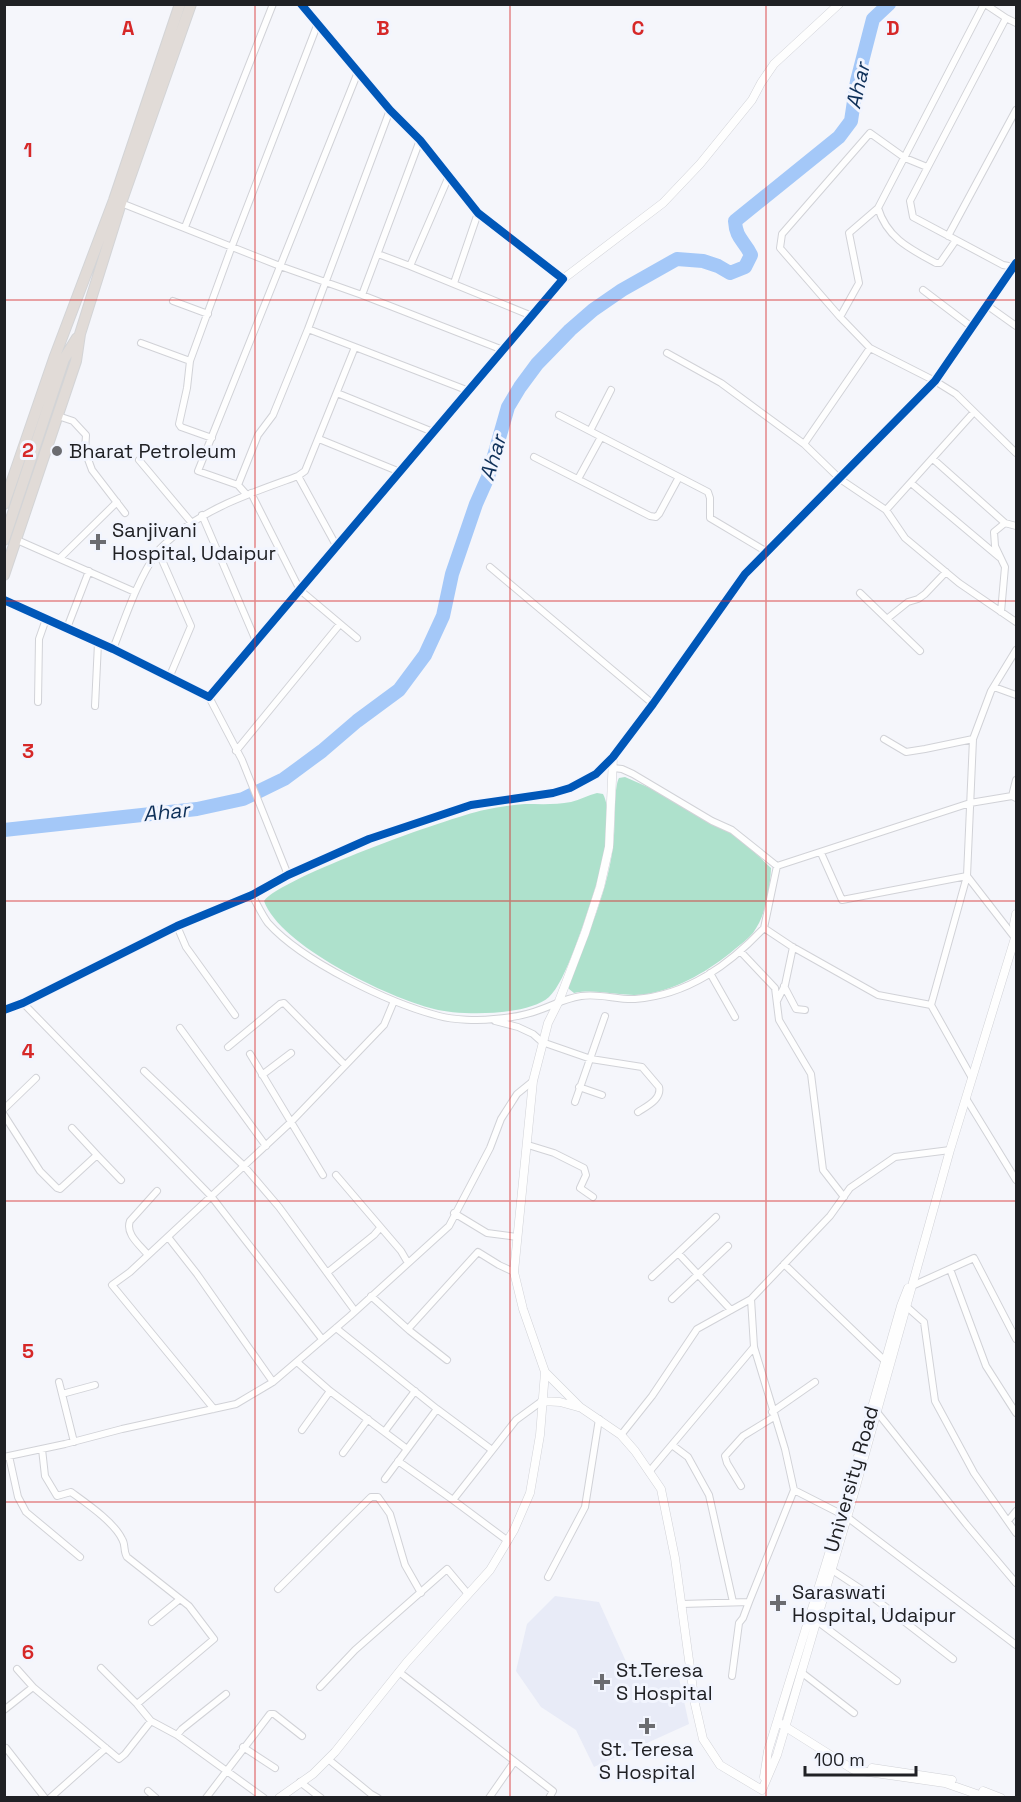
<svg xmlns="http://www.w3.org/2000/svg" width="1021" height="1802" font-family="'Space Grotesk',sans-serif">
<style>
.built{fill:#e8ebf7}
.forest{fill:#aee1cc}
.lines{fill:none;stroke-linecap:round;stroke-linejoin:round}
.river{stroke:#a4c8f8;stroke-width:14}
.minor-casing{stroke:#d1d2d7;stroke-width:8}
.tertiary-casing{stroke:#d1d2d7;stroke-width:9}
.trunk-casing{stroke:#d3d4d6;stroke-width:12}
.minor{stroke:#fefefe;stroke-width:6}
.tertiary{stroke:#fefefe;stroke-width:8}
.trunk{stroke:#e1dbd7;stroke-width:10}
.cycleway-casing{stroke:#f2f5fe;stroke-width:11}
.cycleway{stroke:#0057b8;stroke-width:8}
.grid{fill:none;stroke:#d62828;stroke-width:1.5;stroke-opacity:0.55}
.poi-dot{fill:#6b6c70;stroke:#f2f5fe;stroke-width:2}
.labels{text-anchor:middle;stroke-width:6;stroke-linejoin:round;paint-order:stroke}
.poi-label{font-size:20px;fill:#202125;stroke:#f2f5fe;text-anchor:start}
.street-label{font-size:20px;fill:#202125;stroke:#f2f5fe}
.water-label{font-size:21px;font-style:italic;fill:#0e3059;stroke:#f2f5fe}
.grid-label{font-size:20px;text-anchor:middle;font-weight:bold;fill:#d62828;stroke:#f2f5fe;stroke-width:6;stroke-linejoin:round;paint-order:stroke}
</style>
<rect width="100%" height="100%" fill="#f5f6fb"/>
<path class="built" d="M555,1596L599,1602L633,1677L677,1669L689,1724L594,1767L576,1730L541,1707L516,1671L527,1624Z"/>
<path class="forest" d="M625,777L650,788L709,823L730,832L748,846L771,868C770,890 766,915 753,933C748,939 741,944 735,949C710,970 680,988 647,994C622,998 598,988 574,993L569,989L568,983C587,938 610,887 614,837C615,824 614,786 619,778Z
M597,793L603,794C615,817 602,868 594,892C586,916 566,982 549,997C528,1016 461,1016 434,1009C389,998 280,946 264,901C280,878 450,817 484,810C497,807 511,805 525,804C540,804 556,805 571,802C580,800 588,795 597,793Z"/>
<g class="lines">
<path class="river" d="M4,830L197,809L243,799L284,779L322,751L357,721L399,690L425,655L443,616L452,574L476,504L488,477L508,407L520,387L537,364L570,330L593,310L622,290L677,259L703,261L718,266L730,273L745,267L751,255C744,240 736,239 735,221L839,137L851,121L857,81L873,19L889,4"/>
<g class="minor-casing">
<path id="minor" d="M985,4L1006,18
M449,176L410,266L532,316
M121,203L280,266L362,295L503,350
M878,208C887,238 910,249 936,263H940L956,240
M185,227L273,4
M948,236L1016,110
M378,254L410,266
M1014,267L1003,265L913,217L910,201L1006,18L1016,23
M454,283L478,213
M923,290L973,328
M362,295L420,140
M173,301L208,314
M988,306L1016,326
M840,317L780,248L782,234L870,133L905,158L927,167
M141,343L190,361L232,246L318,23
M355,347L469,391
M870,348L840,317L859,283L849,233L878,208L984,4
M667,353L721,383L804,444
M190,361L187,388L179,424L181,427L212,438
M337,393L433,432
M559,415L708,492L710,498V518L767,552
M58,416L73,421L86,435L85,451L92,470L125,513
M590,431L611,390
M319,439L400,472
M1016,453L956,394L935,381L870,348L804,444L840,479L886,510L905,538L959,583L1016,622
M534,457L650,516L656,517L659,514L679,477
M933,459L1005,523
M139,460L191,522
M298,476L337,547
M578,479L601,437
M911,483L999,557
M238,485L258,435L273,415L308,329
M251,493L300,590L357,638
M246,494L238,485L198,471L358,72
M886,510L974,412
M202,515L256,641
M17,540L135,592
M158,551L191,626L169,678
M60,558L117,502
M490,567L653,704
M860,593L920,651
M1001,612L1005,567L995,546L994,532L1005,523L1016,526
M888,618L908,602L918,599L925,594L946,572
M67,628L89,571
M113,649C126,616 137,581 157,552C162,546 168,541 174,536C210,506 254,492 298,476L305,471L355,347L308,329L390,110
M994,687L1016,695
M209,697L242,760L288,875
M38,702L39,639L46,619
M95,706L98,643
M884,739L906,752L925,749L973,739
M236,751L340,624
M613,768L622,769L633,774L712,821L732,830L777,866L764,928L791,946L878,995L931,1005
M1012,796L1016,780
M821,853L842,900L967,876L931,1005L972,1078
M777,866L970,803L1012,796L1016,798
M252,895C257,904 262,915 268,923C303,962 389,1003 439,1016C453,1020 479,1021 494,1019C510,1018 527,1015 542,1009C558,1003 564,999 581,996C600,993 617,1000 635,999C688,995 729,965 764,928
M177,926L186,947L235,1015
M1015,938L967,876L973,739L991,691L1016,650
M741,952L775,988L779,1020L811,1074L823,1170L844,1197
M710,973L735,1017
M784,986L796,1009L805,1010
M777,1001L785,985L793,947
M23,1003L211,1196L322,1339
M495,1021L518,1027L533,1034L542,1042L591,1059L642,1067L659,1087C662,1099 647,1106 638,1112
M180,1028L266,1146
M228,1047L280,1004L284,1003L345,1065
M250,1054L323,1175
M144,1071L244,1166L279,1207L355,1311
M262,1075L291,1053
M579,1087L602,1095
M967,1100L1016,1180
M575,1102L605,1016
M4,1109L36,1078
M4,1115L40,1171L57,1188L60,1189L97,1155L121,1180
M72,1128L97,1155
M528,1145L554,1153L584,1168L586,1175L580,1188L593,1197
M336,1175L401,1251L408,1263
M454,1213L487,1233L517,1237
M168,1237L197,1274L273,1382
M678,1253L716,1217
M148,1255C140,1245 125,1234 130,1221L157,1191
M784,1264L885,1361
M950,1269L986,1366L1016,1413
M328,1272L374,1235L380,1228
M652,1277L678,1253L731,1310
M912,1286L974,1258L1016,1339
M371,1296L410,1331L447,1360
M672,1299L728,1246
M907,1307L924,1322L935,1401L974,1473L1016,1533
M336,1328L437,1409L492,1450
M408,1329L478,1252L499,1265L514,1272
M297,1362L330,1391L407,1449
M59,1382L74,1442
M62,1394L95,1385
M214,1409L112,1285L130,1272L291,1122L384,1025L394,1001
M772,1412L815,1382
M877,1412L966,1524L1016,1583
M302,1430L330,1391
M385,1431L415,1391
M621,1435L652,1396L697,1329L751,1299
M672,1445L688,1457L709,1495L733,1602
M42,1449L45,1476L57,1496L71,1492C86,1503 114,1522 122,1539C126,1545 123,1551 127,1557L189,1606L214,1639L137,1704
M343,1453L368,1419
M9,1456L18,1497L26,1512L80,1557
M4,1457L65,1444L122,1429L236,1404L273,1382L350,1316L449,1226L490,1148L501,1119L517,1094L533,1081
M398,1461L453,1500
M649,1472L754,1347
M385,1479L437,1409
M741,1486L727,1463L725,1456L743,1436L774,1417
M794,1490L785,1449L754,1347L751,1299L830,1216L850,1188L895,1157L950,1150
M1008,1521L1016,1511
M508,1541L453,1500L516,1420L542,1401
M832,1570L870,1595L953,1659
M548,1577L585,1507L599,1419
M278,1589L371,1497H378L390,1514L405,1565L421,1593
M682,1604L749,1602L794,1490L847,1517L1016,1645
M817,1621L897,1681
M152,1622L180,1599
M101,1668L137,1704L151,1721L177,1735L264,1798
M17,1669L33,1687
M399,1672L553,1791L549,1798
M801,1672L854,1713
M732,1676L739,1623L743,1618L749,1602
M320,1687L355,1650L447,1569L468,1594
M4,1710L33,1687L119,1759L125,1754L151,1721
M177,1735L182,1729L226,1694
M243,1747L275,1768
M6,1748L45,1798
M328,1759L371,1794L378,1798
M300,1782L321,1798
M148,1791L156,1798
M50,1798L106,1748
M206,1798L270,1714H274L302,1736
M489,1798L514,1762"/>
</g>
<g class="tertiary-casing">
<path id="tertiary" d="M563,279L663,203L700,164L752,100L761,83L774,64L839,4
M4,600L113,649L209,697L563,279L478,213L420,140L390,110L301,4
M4,1010L23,1003L177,926L252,895L288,875L369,839L471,805L553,793L570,788L596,774L613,757L653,704L745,574L935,381L1016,263
M545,1372L580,1407L621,1435L635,1451L661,1489L675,1558L695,1704L703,1739L720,1765L762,1790
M542,1401L560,1402L578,1407
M781,1724L854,1770L945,1783L988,1798
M872,1768L952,1780
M764,1777L768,1751L845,1502L901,1306L908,1288
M762,1790L777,1755L851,1504L950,1150L1015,938L1014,924L1016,914
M983,1791L1001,1798
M279,1798L313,1774L335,1752L407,1662L490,1570L514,1530L530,1493L540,1435L545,1372L523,1309L514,1272L533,1081L548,1023L559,1001L585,933L600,887L609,847L613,757"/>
</g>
<g class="trunk-casing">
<path id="trunk" d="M4,504L55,356L114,200L180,4
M4,540L64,359L77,338
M4,575L76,361L80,334L121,203L191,4"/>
</g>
<use href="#minor" class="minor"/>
<use href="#tertiary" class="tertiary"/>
<use href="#trunk" class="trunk"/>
<g class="cycleway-casing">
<path id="cycleway" d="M4,600L113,649L209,697L563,279L478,213L420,140L390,110L301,4
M4,1010L23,1003L177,926L252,895L288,875L369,839L471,805L553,793L570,788L596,774L613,757L653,704L745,574L935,381L1016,263"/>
</g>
<use href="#cycleway" class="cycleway"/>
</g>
<path class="grid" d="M255,4V1798M510,4V1798M766,4V1798M4,300H1016M4,601H1016M4,901H1016M4,1201H1016M4,1502H1016"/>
<g class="poi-dot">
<circle cx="57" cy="451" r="6"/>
<path d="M95 533h6v6h6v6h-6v6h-6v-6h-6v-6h6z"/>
<path d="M775 1594h6v6h6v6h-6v6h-6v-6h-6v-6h6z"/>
<path d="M599 1673h6v6h6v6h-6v6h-6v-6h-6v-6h6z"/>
<path d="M644 1717h6v6h6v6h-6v6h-6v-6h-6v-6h6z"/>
</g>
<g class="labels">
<g class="poi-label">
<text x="69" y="458">Bharat Petroleum</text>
<text x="112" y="537">Sanjivani<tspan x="112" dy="23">Hospital, Udaipur</tspan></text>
<text x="792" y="1599">Saraswati<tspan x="792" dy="23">Hospital, Udaipur</tspan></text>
<text x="616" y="1677">St.Teresa<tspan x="616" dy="23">S Hospital</tspan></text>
<text x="647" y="1756" text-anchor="middle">St. Teresa<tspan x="647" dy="23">S Hospital</tspan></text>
</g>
<g class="street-label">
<text transform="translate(851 1479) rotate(-74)" y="7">University Road</text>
</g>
<g class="water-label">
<text transform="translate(858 86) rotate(-77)" y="7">Ahar</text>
<text transform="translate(493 458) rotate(-73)" y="7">Ahar</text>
<text transform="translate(166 812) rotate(-6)" y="7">Ahar</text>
</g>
</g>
<g class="grid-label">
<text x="128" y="35">A</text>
<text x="383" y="35">B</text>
<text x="638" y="35">C</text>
<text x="893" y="35">D</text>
<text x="28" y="157">1</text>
<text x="28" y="457">2</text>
<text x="28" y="758">3</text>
<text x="28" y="1058">4</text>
<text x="28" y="1358">5</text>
<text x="28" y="1659">6</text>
</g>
<rect width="1021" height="1802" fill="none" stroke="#202125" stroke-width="12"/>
<path d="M805 1766v9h111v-9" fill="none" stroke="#202125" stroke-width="3"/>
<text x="814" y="1766" font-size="18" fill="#202125" stroke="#f2f5fe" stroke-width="4.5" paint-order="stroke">100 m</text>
</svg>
